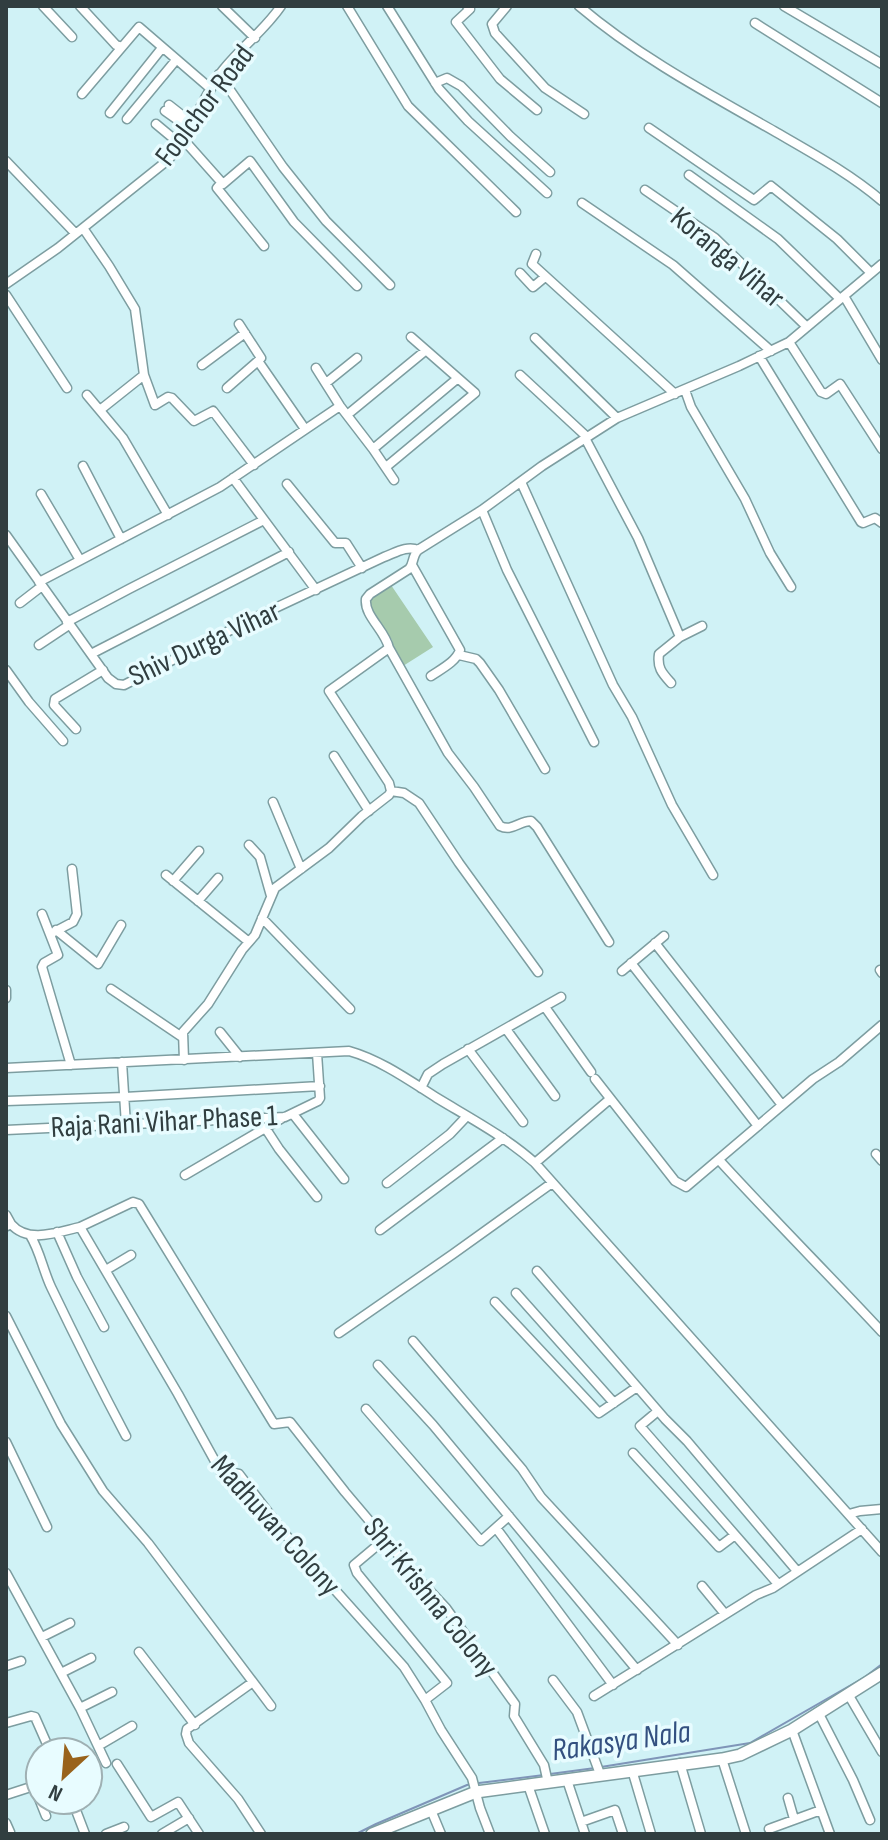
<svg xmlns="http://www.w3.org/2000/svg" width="888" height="1840" font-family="'Sofia Sans Condensed',sans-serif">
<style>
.green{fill:#a6cbad}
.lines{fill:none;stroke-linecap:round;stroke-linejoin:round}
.stream{stroke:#7f95b8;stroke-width:2}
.minor-casing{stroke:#7d9da0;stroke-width:11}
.major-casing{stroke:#7d9da0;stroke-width:14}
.minor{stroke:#fff;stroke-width:8}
.major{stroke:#fff;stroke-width:11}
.labels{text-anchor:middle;stroke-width:7;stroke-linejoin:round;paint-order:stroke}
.street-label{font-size:30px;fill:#313e40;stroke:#e8fcff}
.water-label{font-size:32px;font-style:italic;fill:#335080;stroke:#e8fcff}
</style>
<rect width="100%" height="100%" fill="#d0f2f6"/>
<path class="green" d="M391,585L433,647L403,666L394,652L392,640L368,606L372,597Z"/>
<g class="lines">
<path class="stream" d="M601,1767L750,1743L865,1677L882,1664
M550,1774L595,1768
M479,1783L544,1775
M356,1834L376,1824L467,1785L472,1784"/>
<g class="minor-casing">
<path id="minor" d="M43,6L72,37
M80,6L116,45L122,47L139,27L211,89
M222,6L255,38
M347,6L408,106L516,212
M387,6L439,89L468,121L547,193
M467,6L470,9L456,22L500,79L537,110
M507,6L492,24L495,33L545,88L584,114
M579,6C638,56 707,93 774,131C812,153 849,173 882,201
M784,6L882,64
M755,23L882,103
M219,74L283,167L326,221L390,285
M435,83L447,78L461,86L510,136L550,172
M82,94L122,47
M169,105L192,123
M165,111L189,128
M110,113L162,48
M127,119L176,60
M156,124L180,144
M649,128L754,200L771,186L837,239L871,273
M183,139L223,184L250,161L294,222L357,286
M6,161L75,233
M689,175L778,239L840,299
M222,182L217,188L264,246
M645,190L715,238L807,327
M582,203L673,265L771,351
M83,228L109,266L135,309L144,375L155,405L168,397L172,398L194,421L213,411L254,465
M536,254L532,264L675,394
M520,273L533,287L545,277
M6,284L58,248L168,160C192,134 201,97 223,70C241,47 264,31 281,6
M6,295L67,388
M844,296L882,360
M239,324L261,358L258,361L305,429
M535,338L617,418
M789,342L821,392L826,394L840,384L882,449
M759,356L861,522L863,523L875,518L882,523
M202,365L245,333
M316,368L340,406L373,449L394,480
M520,375L587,437
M326,383L357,358
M227,388L258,361
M685,390L691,407L745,499L770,553L791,587
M87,395L123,438L168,515
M100,410L144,375
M347,415L425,351
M585,438L638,538L680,637
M373,449L458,378
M83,466L121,539
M386,467L475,393L411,337
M233,478L316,590
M521,482L613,685L632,717L672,805L713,875
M287,484L335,543H346L362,568
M41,494L80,560
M482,510L507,570L594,742
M6,535L108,678L116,684L124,685L254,618L384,557C395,553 407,545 418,550
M412,565L460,650C456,662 441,669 431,676
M39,582L220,487L340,406
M20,603L42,586
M67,622L129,589L264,520
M39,645L69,625
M389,648L448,753L474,787L500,826C512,832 519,821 531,821L537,827L609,942
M91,654L289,552
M459,655L476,659L480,663L499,690L545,769
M6,670L29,702L63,741
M671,683C662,673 657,668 659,654L680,637L702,626
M76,729L54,705L55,699L103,670
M334,756L369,811
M391,791L404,793L419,803L459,863L538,972
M273,802L301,869
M249,845L260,857L271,896
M166,875L249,942
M173,881L199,851
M198,901L218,878
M42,914L58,955L44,963L42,967L71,1065
M262,918L350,1009
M56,930L98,964L121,925
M54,932L73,922L77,914L72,869
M655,943L782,1105
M631,963L758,1126
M880,970L882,973
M622,971L664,936
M111,989L182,1037
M6,990V998
M545,1007L591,1072
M506,1029L555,1096
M220,1032L240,1057
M468,1049L523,1122
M184,1060L183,1032L208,1004L242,950L255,935L275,888L329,848L362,816L389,795L391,791L389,783L329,691L389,648C385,630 364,616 366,599L370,594L409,569C414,564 412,556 418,550L482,510L542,466L617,418L739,366L789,342L882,264
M122,1062L126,1125
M6,1068L349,1051C381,1060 410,1081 437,1098C470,1118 506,1137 535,1163L882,1552
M595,1079L675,1181L686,1187L813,1079L839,1062L882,1025
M421,1088L428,1074L443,1064L561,997
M6,1101L125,1097L320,1086
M293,1114L344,1179
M266,1129L279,1149L317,1197
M6,1130L285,1117L318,1101L320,1098L317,1053
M876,1154L882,1161
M719,1160C772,1218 828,1274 882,1332
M535,1163L610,1099
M185,1175L284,1117
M387,1183L450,1134L467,1116
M6,1215L11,1224L7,1226
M11,1224C28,1244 58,1232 80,1227L178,1394L221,1472L224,1476L234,1473L239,1474L284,1533L404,1667L425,1700L441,1730L472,1778L480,1808L490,1834
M80,1227L133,1202L139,1204L274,1424L290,1422L345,1492L416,1576L446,1608L515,1704L514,1716L544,1765L548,1783
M380,1230L503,1138
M57,1232L77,1277L104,1327
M30,1235C40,1251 43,1270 51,1287C75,1337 100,1387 126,1436
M106,1270L131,1255
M537,1271L665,1419L687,1441L797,1571
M516,1293L614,1403
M495,1302L599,1413L637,1387
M6,1316L61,1424L103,1491L148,1543L271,1706
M339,1333L453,1254L552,1183
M413,1341L522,1469L541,1497L678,1645
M378,1365L433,1425L637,1670
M366,1409L481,1541L509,1516
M658,1411L640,1426L778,1584
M6,1442L47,1527
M633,1453L719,1547L735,1535
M849,1514L860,1511L882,1509
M496,1528L613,1685
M385,1539L354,1565L357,1573L447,1683L425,1700
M6,1573L80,1708L106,1763
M702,1586L725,1614
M42,1637L70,1623
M139,1652L195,1725
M6,1666L21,1661
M61,1673L91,1658
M553,1680L577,1712L600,1774
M253,1682L187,1729L186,1734L189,1743L238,1799L261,1834
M848,1694L882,1752
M594,1696L756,1595L773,1588L862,1529
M80,1708L112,1692
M818,1712L853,1780L870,1820
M6,1723L31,1716L35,1717L50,1751
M792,1730L830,1834
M98,1746L132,1726
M722,1759L746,1834
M680,1763L701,1834
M117,1764L151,1817L178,1802L199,1834
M632,1770L651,1834
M567,1780L585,1834
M528,1785L545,1834
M34,1786L46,1816
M6,1795L40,1784
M788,1798L794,1819
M82,1800L83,1803
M431,1810L441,1834
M77,1813L85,1834
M581,1822L615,1810L623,1834
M6,1823L10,1832
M769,1829L821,1810
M106,1834L124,1827
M162,1834L189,1818"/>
</g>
<g class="major-casing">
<path id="major" d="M372,1834L476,1792L722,1759L740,1755L792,1730L882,1673"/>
</g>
<use href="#minor" class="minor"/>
<use href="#major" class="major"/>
</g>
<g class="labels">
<g class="street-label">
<text transform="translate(204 105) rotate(-53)" y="10">Foolchor Road</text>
<text transform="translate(728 257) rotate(40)" y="10">Koranga Vihar</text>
<text transform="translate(204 643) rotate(-25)" y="10">Shiv Durga Vihar</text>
<text transform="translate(164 1121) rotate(-3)" y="10">Raja Rani Vihar Phase 1</text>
<text transform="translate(276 1525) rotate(48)" y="10">Madhuvan Colony</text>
<text transform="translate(431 1597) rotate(51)" y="10">Shri Krishna Colony</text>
</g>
<g class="water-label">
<text transform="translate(621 1740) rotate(-8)" y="11">Rakasya Nala</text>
</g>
</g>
<rect width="888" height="1840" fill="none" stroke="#313e40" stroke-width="16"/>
<g transform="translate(64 1776) rotate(206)"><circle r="38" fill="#e8fcff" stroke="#9fb0b3" stroke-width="2"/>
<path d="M0-6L14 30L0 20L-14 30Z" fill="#99631c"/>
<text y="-12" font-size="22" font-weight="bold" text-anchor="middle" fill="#313e40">N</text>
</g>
</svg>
